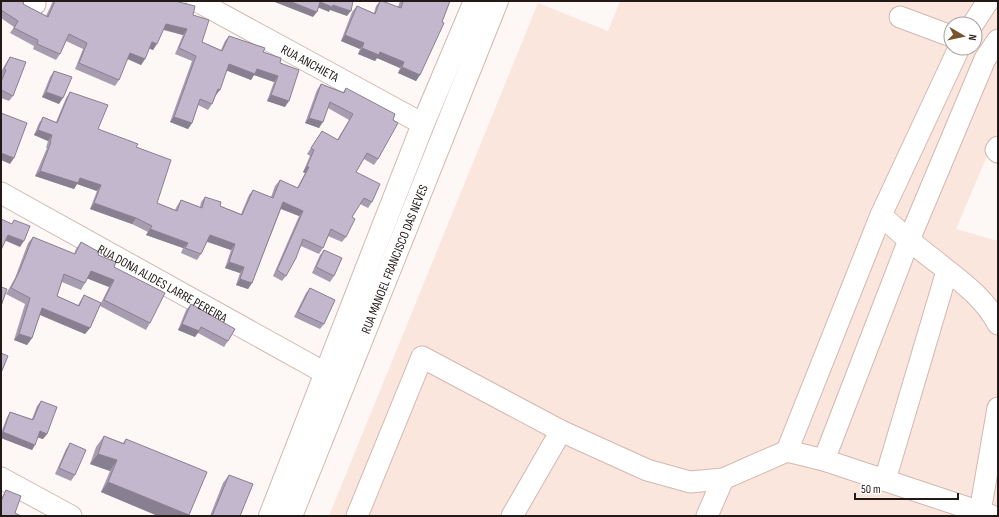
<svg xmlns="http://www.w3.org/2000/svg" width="999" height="517" font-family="'Sofia Sans Condensed',sans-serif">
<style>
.built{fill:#fbe6de;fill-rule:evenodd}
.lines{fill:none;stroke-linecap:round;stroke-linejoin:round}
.minor-casing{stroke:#d2b8ae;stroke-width:23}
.major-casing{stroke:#d2b8ae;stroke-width:24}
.minor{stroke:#fff;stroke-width:21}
.major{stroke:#fff;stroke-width:22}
.wall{fill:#a79db0;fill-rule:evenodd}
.shaded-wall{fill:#888090}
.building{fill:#c2b7cd;stroke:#888090}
.labels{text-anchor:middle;stroke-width:3.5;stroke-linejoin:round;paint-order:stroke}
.street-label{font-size:13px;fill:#231916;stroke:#fff}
</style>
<rect width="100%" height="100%" fill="#fdf7f5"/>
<path class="built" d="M620,1H998V130L956,229L998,241V516H329L538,3L608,31ZM951,24H975V48H951Z"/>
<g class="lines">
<g class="minor-casing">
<g id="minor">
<path d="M31,1L35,4"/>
<path id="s1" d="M197,1L423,124"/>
<path d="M900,17L951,36"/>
<path d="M973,24L988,1"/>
<path d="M998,147L996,150L998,152"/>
<path id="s2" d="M1,193L325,373"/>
<path d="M881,215C899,232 918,248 938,263C961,282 984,297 998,324"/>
<path d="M787,451L881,215L959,48"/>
<path d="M824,460L909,240L985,59L998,40"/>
<path d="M1,478L71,516"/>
<path d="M885,480L947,271"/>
<path d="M980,512L998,408"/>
<path d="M357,516L422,357L561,431L647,470L690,482L723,479L787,451L824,460L992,516"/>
<path d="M512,516L561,431"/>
<path d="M707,516L723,479"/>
</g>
</g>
<g class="major-casing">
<g id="major">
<path d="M270,516L423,124L475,1"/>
<path id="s3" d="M291,516L497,1"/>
</g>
</g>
<use href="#minor" class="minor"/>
<use href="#major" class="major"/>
</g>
<path class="wall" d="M1,1L23,4L46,16L53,1H175L193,15L202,42L221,50L225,41L229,36L263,52L280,63L285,107L267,101L274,82L254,75L251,80L227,70L212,104L208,110L198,105L192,123L188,129L170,122L192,61L175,54L183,35L163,30L153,50L149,48L145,59L141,65L127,59L119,80L115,86L75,69L83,49L66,41L60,54L56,60L33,49L34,46L10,33L14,27L1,18Z
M380,1L398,7L400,1H450L420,75L416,81L398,73L400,68L377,58L375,61L358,54L360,49L341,41L352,12L357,6L374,13L376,6Z
M10,57L13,96L9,101L1,98V79L2,76H1V72L6,63Z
M54,71L59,104L42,97L50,77Z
M321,84L343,92L346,88L378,159L374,165L364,159L356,172L372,202L368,208L360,204L352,217L346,237L342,242L328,236L323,248L319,254L301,246L286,276L282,281L273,276L299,216L281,209L252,283L248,289L236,285L240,273L225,268L231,250L207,242L201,254L197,260L181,253L183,248L146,235L148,232L132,224L90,209L97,191L77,184L74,189L35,176L47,148H46L48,141L34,135L39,123L43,117L56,122L66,98L70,92L98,129L136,147L157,203L175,210L177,206L181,200L200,207L201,202L205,197L220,206L241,214L249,195L253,190L271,197L275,186L280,180L297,188L305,173L303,172L310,156L307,154L322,131L337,140L349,120L328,108L319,128L305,123L317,90Z
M33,237L74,254L76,249L81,242L114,267L150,323L146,330L100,306L90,328L85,334L40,315L32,338L27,345L14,340L25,304L6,294L15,278L28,243ZM87,278L109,287L101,303L84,295L78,305L57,296L62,282L81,290L85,283Z
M324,250L334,276L330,282L312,273L320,255Z
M310,288L324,324L320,329L294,317L306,293Z
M191,304L228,341L224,347L198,333L195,337L178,330L186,310Z
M41,401L47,434L43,439L38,437L32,450L1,438V433L7,417L10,412L32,419L37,406Z
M104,436L123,443L126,439L189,515V516H158L101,492L110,471L90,464L96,447Z
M70,443L75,475L71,481L55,474L66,449Z
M229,475L240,516H210L223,483Z
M6,490L15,513L1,516V499Z"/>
<path class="shaded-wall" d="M272,1H289L317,12L313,17Z
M320,2L333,5L351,11L347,16L330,10L329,12L317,7Z
M166,24L187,29L183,35L162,29Z
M345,35L364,43L360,49L341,41Z
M152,42L157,44L153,50L148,48Z
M362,48L380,52L404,62L400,68L377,58L375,61L358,54Z
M130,53L145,59L141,65L126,58Z
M229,64L257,69L278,76L274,82L254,75L251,80L225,70Z
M402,67L420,75L416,81L398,73Z
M218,89L220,90L216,95H214Z
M46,92L63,98L59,104L42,97Z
M271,95L289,101L285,107L267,101Z
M174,117L192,123L188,129L170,122Z
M309,118L323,122L319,128L305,123Z
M38,130L52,135L48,141L34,135Z
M1,153L14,158L10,164L1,160Z
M307,166L309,167L305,173L303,172Z
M40,171L80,178L101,185L97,191L77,184L74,189L35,176Z
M283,202L303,211L299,216L279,208Z
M94,203L136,218L132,224L90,209Z
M150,229L188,243L183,248L146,235Z
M8,235L24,241L20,247L4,240Z
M210,235L235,244L231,250L206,241Z
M229,262L244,267L240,273L225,268Z
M91,271L114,280L109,287L86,278Z
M240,279L252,283L248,289L236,285Z
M42,308L90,328L85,334L38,314Z
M182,324L199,331L195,337L178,330Z
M19,334L32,338L27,345L14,340Z
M40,431L47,434L43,439L36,437Z
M3,432L35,445L32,450L1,438V435Z
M98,454L117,460L110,471L90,464Z
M108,482L189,515V516H158L101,492Z"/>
<path class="building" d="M1,1H24L23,4L48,17L55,1H175L195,6L193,15L209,20L202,42L222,51L229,36L265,48L263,52L281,58L280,63L299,70L289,101L271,95L278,76L257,69L255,74L229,64L220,90L218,89L212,104L200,99L192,123L174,117L196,56L179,48L187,29L166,24L157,44L152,42L145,59L130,53L119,80L79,63L87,43L69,34L60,54L37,44L38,40L14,28L18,21L1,10Z
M289,1H353L351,11L333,5L332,7L320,2L317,12Z
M380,1H382L401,8L403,1H450L442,22L444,23L420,75L402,67L404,62L380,52L379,55L362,48L364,43L345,35L357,6L375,14Z
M10,57L26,62L13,96L1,90V82L6,70L4,69Z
M54,71L72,77L63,98L46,92Z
M321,84L344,93L346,88L395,114L393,120L398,123L378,159L367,153L356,172L380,184L372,202L364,198L352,217L355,219L346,237L331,229L323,248L303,239L296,258L286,276L277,270L303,211L283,202L252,283L240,279L244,267L229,262L235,244L210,235L201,254L185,248L188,243L150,229L152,226L136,218L94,203L101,185L80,178L78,183L40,171L51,142H50L52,135L38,130L43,117L57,123L70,92L108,105L98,129L138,144L136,147L171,160L157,203L177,211L181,200L202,208L205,197L221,202L220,206L242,215L253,190L273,198L280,180L298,188L309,167L307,166L314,150L311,148L322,131L338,140L353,114L330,102L323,122L309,118Z
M1,113L27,123L14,158L1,153Z
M1,219L12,224L14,220L30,226L24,241L8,235L1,250Z
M33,237L75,254L81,242L99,252L98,255L116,262L114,267L165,293L150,323L104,300L114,280L91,271L85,283L64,274L57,296L79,306L84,295L101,303L90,328L42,308L32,338L19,334L30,298L11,288L19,272Z
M324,250L342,258L334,276L316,267Z
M1,287L7,289L1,306Z
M310,288L335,300L324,324L298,312Z
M191,304L235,329L228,341L201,327L199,331L182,324Z
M1,353L8,356L1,373Z
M41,401L57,407L47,434L40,431L35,445L3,432L10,412L33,420Z
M104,436L124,444L126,439L207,472L189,515L108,482L117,460L98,454Z
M70,443L86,450L75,475L59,468Z
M229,475L253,484L240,516H212Z
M6,490L21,496L15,513L21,516H1V501Z"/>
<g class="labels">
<g class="street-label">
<text dy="5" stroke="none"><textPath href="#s1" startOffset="129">RUA ANCHIETA</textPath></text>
<text dy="5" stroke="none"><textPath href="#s3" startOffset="277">RUA MANOEL FRANCISCO DAS NEVES</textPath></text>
<text dy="5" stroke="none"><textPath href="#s2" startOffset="185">RUA DONA ALIDES LARRE PEREIRA</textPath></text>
</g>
</g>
<rect width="999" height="517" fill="none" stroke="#231916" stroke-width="4"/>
<g transform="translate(963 36) rotate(99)"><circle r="19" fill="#ffffff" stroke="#a7a3a2"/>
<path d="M0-3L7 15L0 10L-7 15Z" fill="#77532d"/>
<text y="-6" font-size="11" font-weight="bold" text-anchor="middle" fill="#231916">N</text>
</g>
<path d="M855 493v6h103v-6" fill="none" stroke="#231916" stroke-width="2"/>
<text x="861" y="493" font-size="12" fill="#231916" stroke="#ffffff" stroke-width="3" paint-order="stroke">50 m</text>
</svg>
